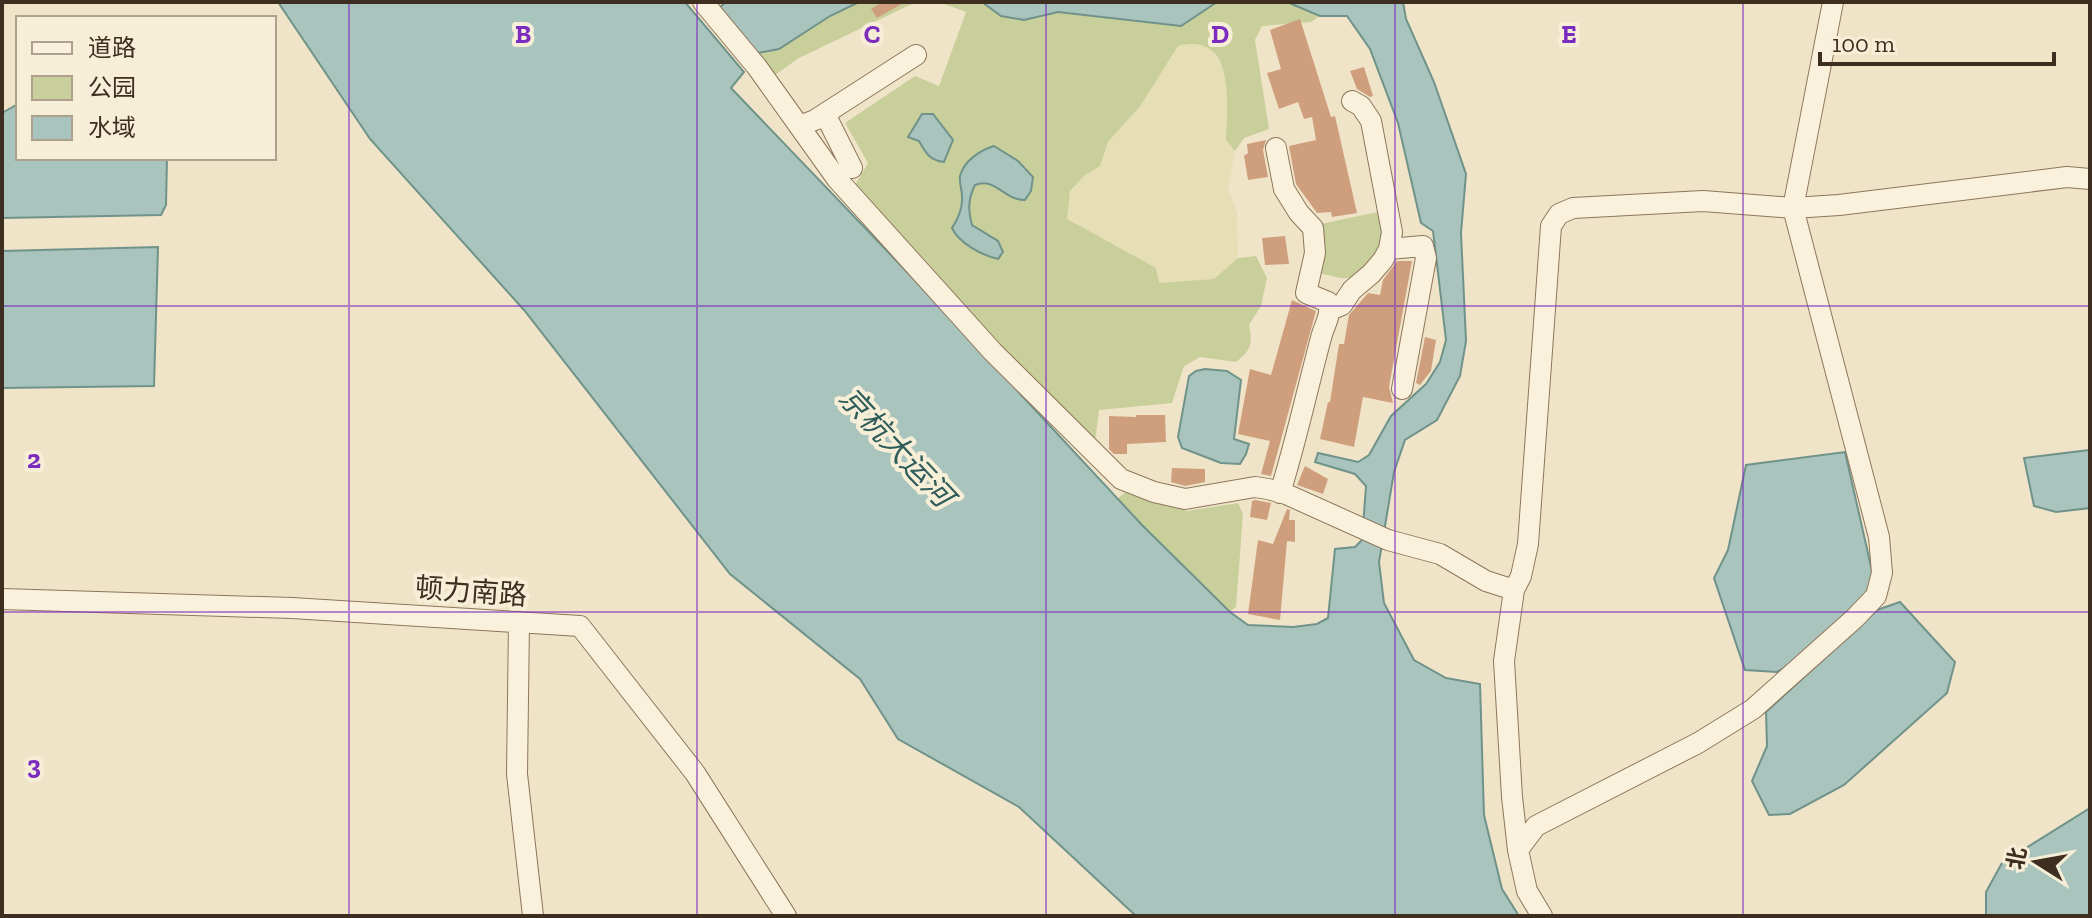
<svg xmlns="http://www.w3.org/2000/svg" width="2092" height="918" font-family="'Zilla Slab','Noto Sans SC',serif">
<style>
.farmland{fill:#e6deb5}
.green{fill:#c9cf9b}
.water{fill:#a9c4bc;stroke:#6f938a;stroke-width:2}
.building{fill:#cf9f7d}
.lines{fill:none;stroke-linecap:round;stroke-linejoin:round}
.minor-casing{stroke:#8d765c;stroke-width:22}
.minor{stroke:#faf1dc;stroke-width:20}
.grid{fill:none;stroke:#7b2cbf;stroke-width:2;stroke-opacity:0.55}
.labels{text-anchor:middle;stroke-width:8;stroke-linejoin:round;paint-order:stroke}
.street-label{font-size:28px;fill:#3d2e20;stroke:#f7eed8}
.water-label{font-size:30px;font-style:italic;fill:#2f5d5a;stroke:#f7eed8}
.grid-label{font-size:26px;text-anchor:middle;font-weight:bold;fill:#7b2cbf;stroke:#f7eed8;stroke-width:8;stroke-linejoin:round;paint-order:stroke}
</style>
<rect width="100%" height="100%" fill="#f0e4c8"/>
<path class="farmland" d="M1194,42L1210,47L1220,62L1227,79L1226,140L1235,151L1228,189L1237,213L1238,258L1214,279L1158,283L1066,218L1070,191L1084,176L1100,166L1108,142L1141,105L1178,46Z"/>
<path class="green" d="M859,2H916L799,58L775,75L742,56Z
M939,2H982L1001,16L1024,20L1058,12L1181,26L1217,2H1287L1320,16L1311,22L1262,26L1255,40L1269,129L1244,138L1235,151L1226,140C1227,103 1236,31 1178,46L1141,105L1108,142L1100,166L1084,176L1070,191L1067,219L1156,268L1159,283L1214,279L1238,258L1256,256L1267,278L1261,306L1249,325C1253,343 1251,351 1236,362L1200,357L1184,366L1172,403L1099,410L1095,442L1009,357L927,262L855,185L868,163L845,123L915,76L939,86L966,12Z
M1378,212C1388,246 1378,253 1356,278H1340L1315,272L1320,224Z
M1128,490L1187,511L1238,503L1243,514L1236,607L1230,612L1117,499Z"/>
<path class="water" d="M278,2H685L744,72L731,88L911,276L1142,525L1230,612L1248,625L1293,627L1317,624L1328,618L1335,549L1355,547L1362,540L1366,486L1355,474L1315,462L1318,453L1358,462L1369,455L1391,416L1426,384L1440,362L1446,340L1433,231L1421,223L1398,123L1370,49L1347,16H1320L1287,2H1403L1406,19L1434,82L1466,174L1461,233L1466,341L1460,376L1437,420L1405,440L1394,472L1379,562L1384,603L1414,660L1446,678L1480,684L1484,815L1502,889L1519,916H1136L1019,807L898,739L860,679L730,574L524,310L370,139Z
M726,2H859L830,16L779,49L742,56L708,17Z
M982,2H1217L1181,26L1058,12L1024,20L1001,16Z
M18,104V158H167L166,205L161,215L2,218V113Z
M922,114H933L953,140L944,162C929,160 926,153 919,141L908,137Z
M994,146L1018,161L1033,177L1031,191L1025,200C1003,200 996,177 975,185C968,199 968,210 972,225L998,241L1003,252L998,259C981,255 959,243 952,228C958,219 963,208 962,196C962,190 959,183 960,176C964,161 980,150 994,146Z
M158,247L154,386L2,388V251Z
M1205,369L1227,371L1241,380L1234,439L1249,444L1246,454L1240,464L1221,463L1182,448L1178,437L1189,376L1196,371Z
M2090,450V508L2056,512L2034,506L2024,458Z
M1845,452L1872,571L1869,591L1794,663L1777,672L1745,670L1714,578L1728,550L1746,465Z
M1900,602L1955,662L1947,693L1844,785L1790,814L1769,815L1752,781L1767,746L1766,712L1877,610Z
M2090,808V916H1986V892L2002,863Z"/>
<path class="building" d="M882,2H905L877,18L871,9Z
M1300,19L1331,117L1335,116L1357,213L1332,217L1331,212L1317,213L1296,184L1289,146L1316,140L1312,117L1304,119L1298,102L1279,109L1267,73L1281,69L1270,30Z
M1364,67L1373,96L1370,97L1357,89L1350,71Z
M1266,140L1263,150L1268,177L1248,180L1244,156L1248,153L1247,144Z
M1285,236L1289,264L1265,265L1262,238Z
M1397,261H1412L1389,387L1393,403L1363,397L1354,447L1320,439L1328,402H1330L1339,344H1344L1349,315L1368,293L1380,295L1383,280Z
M1292,300L1316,311L1271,476L1261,474L1270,441L1238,434L1250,369L1271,375Z
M1425,337L1436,340L1431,371L1420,385L1416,383Z
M1136,415H1165L1166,442L1127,444V454H1114L1109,449V416L1136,417Z
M1305,466L1328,479L1323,494L1297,485Z
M1172,468L1205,469V482L1185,486L1171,482Z
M1255,500L1271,503L1267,520L1250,517L1252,501Z
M1287,509L1290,510L1289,520H1295V542L1287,541L1280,620L1248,614L1258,540L1273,544Z"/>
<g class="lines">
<g class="minor-casing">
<path id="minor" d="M703,2L757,67L837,179L993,352L1121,479L1154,492L1185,499L1255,487L1268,489L1286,494L1388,540L1440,554L1486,581L1514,590
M825,114L852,168
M799,126L815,120L916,55
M1276,148L1284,189L1299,213L1313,228L1315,253L1306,293L1328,302C1332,316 1324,325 1321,338C1307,390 1296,442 1280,493
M1389,249L1423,246L1426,258L1402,389
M1330,310L1342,305L1352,290L1371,274L1383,260L1389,249L1392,232L1371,121L1361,106L1352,101
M2,599L292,608L580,626L695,773L786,916
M519,622L517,774L533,916
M1518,850L1536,826L1698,743L1753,709L1855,618L1876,596L1882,573L1879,537L1793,208L1833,2
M1542,916L1527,891L1518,850L1512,797L1504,661L1514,590L1521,576L1528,544L1551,226L1559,214L1573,208L1703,201L1793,208L1839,205L2067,177L2090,179"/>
</g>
<use href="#minor" class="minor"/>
</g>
<path class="grid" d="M349,2V916M697,2V916M1046,2V916M1395,2V916M1743,2V916M2,306H2090M2,612H2090"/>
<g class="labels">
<g class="street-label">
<text transform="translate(471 591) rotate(4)" y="10">顿力南路</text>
</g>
<g class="water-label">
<text transform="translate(896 447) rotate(47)" y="10">京杭大运河</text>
</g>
</g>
<g class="grid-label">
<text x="523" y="43">B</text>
<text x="872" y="43">C</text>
<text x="1220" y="43">D</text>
<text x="1569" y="43">E</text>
<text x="34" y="468">2</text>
<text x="34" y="774">3</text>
</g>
<rect width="2092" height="918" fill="none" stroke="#3d2e20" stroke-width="8"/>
<rect x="16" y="16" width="260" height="144" fill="#f7eed8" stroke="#ada18e" stroke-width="2"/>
<rect x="32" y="42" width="40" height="12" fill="#faf1dc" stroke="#ada18e" stroke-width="2"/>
<text x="88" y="56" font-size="24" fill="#3d2e20">道路</text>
<rect x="32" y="76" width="40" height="24" fill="#c9cf9b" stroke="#ada18e" stroke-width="2"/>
<text x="88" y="96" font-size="24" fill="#3d2e20">公园</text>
<rect x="32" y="116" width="40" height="24" fill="#a9c4bc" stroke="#ada18e" stroke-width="2"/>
<text x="88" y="136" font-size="24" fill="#3d2e20">水域</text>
<g transform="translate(2036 862) rotate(281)" stroke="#f7eed8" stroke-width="6" paint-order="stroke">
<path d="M0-6L14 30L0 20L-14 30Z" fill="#3d2e20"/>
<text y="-12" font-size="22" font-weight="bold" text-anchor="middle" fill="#3d2e20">北</text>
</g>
<path d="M1820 52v12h234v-12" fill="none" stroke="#3d2e20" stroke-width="4"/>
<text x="1832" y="52" font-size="24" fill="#3d2e20" stroke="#f7eed8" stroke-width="6" paint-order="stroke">100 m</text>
</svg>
